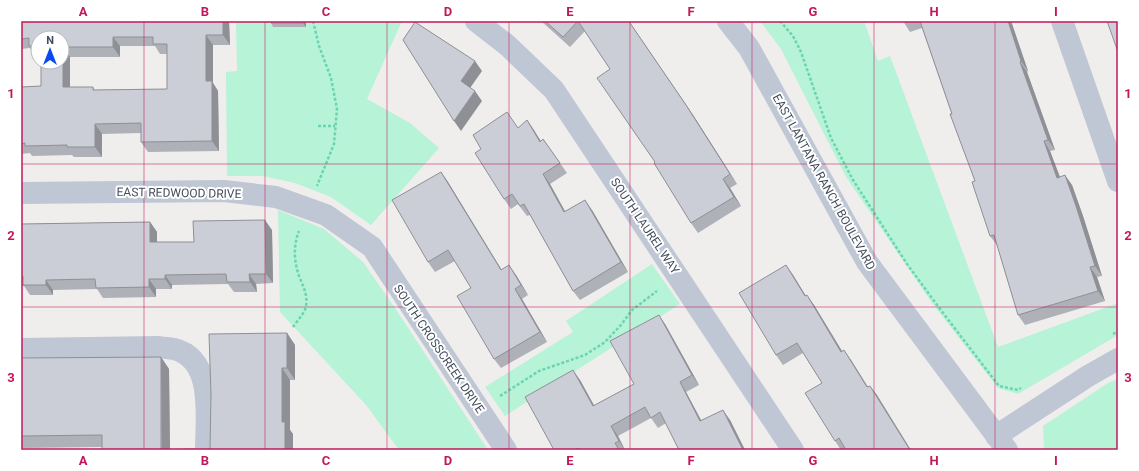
<svg xmlns="http://www.w3.org/2000/svg" width="1139" height="471" font-family="Roboto,sans-serif">
<style>
.green{fill:#b6f3d7}
.lines{fill:none;stroke-linecap:round;stroke-linejoin:round}
.path{stroke:#6bd4b0;stroke-width:2.5;stroke-dasharray:3 2;stroke-linecap:butt}
.minor{stroke:#bfc7d4;stroke-width:22}
.wall{fill:#afb1b8;fill-rule:evenodd}
.shaded-wall{fill:#8e9096}
.building{fill:#cbced6;stroke:#8e9096;fill-rule:evenodd}
.grid{fill:none;stroke:#c2185b;stroke-width:1;stroke-opacity:0.55}
.labels{text-anchor:middle;stroke-width:4;stroke-linejoin:round;paint-order:stroke}
.street-label{font-size:12px;fill:#444d5c;stroke:#fff}
.neatline{fill:none;stroke:#c2185b;stroke-width:1.5}
.grid-label{font-size:13px;text-anchor:middle;font-weight:bold;fill:#c2185b}
</style>
<rect width="100%" height="100%" fill="#f0eded"/>
<path class="green" d="M236,21H402L367,99L410,123L439,148L371,225L331,197L295,183L263,176H227L226,72L237,71Z
M760,21H864L878,61L890,56L998,347L1118,303V335L1018,394L998,388L932,303L846,177L781,49Z
M278,210L324,229L363,262L397,311L488,450H399L366,405L280,312Z
M652,264L680,304L505,416L485,387L573,332L566,321Z
M1118,379V450H1044L1043,426L1108,383Z"/>
<g class="lines">
<path class="path" d="M313,21L319,46L331,78L337,109L334,144L317,186
M780,21L793,36L801,52L831,138L853,180L907,264L940,309L999,386L1018,390L1021,388
M318,126H335
M293,327C297,321 305,313 306,306C308,295 303,286 299,276C294,261 293,246 299,231
M1113,334L1118,331
M500,396L539,371L585,355L605,342L621,325L632,310L657,291"/>
<path class="minor" d="M476,21L507,45L554,90L793,450
M728,21L749,48L867,262L1007,450
M1062,21L1118,181
M21,193L224,191L276,197L326,215L372,247L506,450
M21,349L159,347C164,348 169,348 174,349C215,359 206,418 206,450
M996,436L1088,376L1118,359"/>
</g>
<path class="wall" d="M21,21H229L230,45H213V83L218,91L219,151L148,152L141,142V133L102,134V157H74L72,155L32,156L30,153L21,154V87L41,86L62,62L38,38V56H36L30,48L21,49ZM120,46H155L160,54H167V89L95,90L93,87H70V57H120Z
M306,21V27H273L271,23Z
M541,21H628L637,33L693,115L737,184L730,188L741,206L698,233L691,223L655,162L610,69L585,31L570,47Z
M903,21H1011L1028,71L1027,72L1055,150L1050,151L1060,177L1072,185L1083,216L1102,276L1097,277L1105,301L1025,325L1018,315L997,245L990,236L975,181L922,28L910,32Z
M527,120L541,141L543,139L567,173L550,184L565,212L592,210L628,272L580,300L573,291L530,215L527,216L518,204L511,209L504,199Z
M441,172L448,182L501,270L516,275L528,295L522,299L547,342L501,368L494,359L471,288L455,261L435,272L428,262Z
M150,222L157,232V242H194L272,230L273,283L256,284L257,292H234L228,284L172,285V289H156V297L103,298L97,289L53,290V295H30L24,286L21,287V224Z
M786,265L793,275L806,296L814,305L842,351L851,360L868,387L877,395L845,448L842,450H841L835,441L822,383L803,353L783,365L776,355Z
M665,324L699,385L686,392L701,421L730,420L745,450H679L666,423L658,428L651,418L618,436L625,450H554L580,380L594,406L634,384Z
M287,333L295,345V380H290V430L293,434V450H204L210,449Z
M161,357L169,369L170,450H102V447L21,448V358Z"/>
<path class="shaded-wall" d="M223,21H229L230,45L223,35Z
M303,21H306V27L303,23Z
M1008,21H1011L1028,71L1021,61Z
M630,23L693,115L737,184L730,174Z
M206,35L213,45V83L218,91L219,151L212,141L206,81Z
M113,37L120,46V57L113,47Z
M63,47L70,57V97L63,87Z
M475,61L482,71L468,91L461,81Z
M1020,62L1027,72L1055,150L1048,140Z
M475,91L482,101L461,131L454,121Z
M527,120L534,130L547,152L540,142Z
M95,124L102,134V157L95,147Z
M1044,141L1050,151L1064,188L1057,178Z
M441,172L448,182L508,280L501,270Z
M543,174L550,184L571,222L564,212Z
M1065,175L1072,185L1083,216L1102,276L1095,266Z
M723,179L730,188L741,206L734,197Z
M585,200L592,210L628,272L621,262Z
M265,220L272,230L273,283L266,274Z
M150,222L157,232V252L150,242Z
M509,265L516,275L528,295L521,285Z
M786,265L793,275L812,306L805,296Z
M1090,267L1097,277L1105,301L1098,291Z
M249,274L256,284L257,292L250,282Z
M165,275L172,285V289L165,279Z
M149,279L156,289V297L149,287Z
M46,280L53,290V295L46,285Z
M515,289L522,299L547,342L540,332Z
M807,295L814,305L848,361L841,352Z
M659,315L665,324L699,385L692,375Z
M287,333L295,345V380L287,368Z
M844,350L851,360L874,397L867,387Z
M161,357L169,369L170,450H162Z
M282,368L290,380V430L293,434V450H285L282,422Z
M573,370L580,380L600,416L593,406Z
M680,382L686,392L707,431L700,421Z
M870,386L877,395L911,450H910Z
M723,410L730,420L745,450H743Z
M611,426L618,436L625,450L619,441Z"/>
<path class="building" d="M21,21H223V35H206V81H212V141L141,142V123L95,124V147H67V145L25,146V143L21,144V87L41,86V62H62V38H38V46H29V38L21,39ZM113,37H153V44H167V89L93,90V87H63V47H113Z
M271,21H303V23H271Z
M545,21H628L630,23L686,105L730,174L723,179L734,197L691,223L654,163L655,162L597,78L610,69L578,21L563,37Z
M920,21H1008L1021,61L1020,62L1048,140L1044,141L1057,178L1065,175L1076,206L1095,266L1090,267L1098,291L1018,315L994,235L990,236L972,182L975,181L950,114H952Z
M1107,21H1118V52Z
M415,22L475,61L461,81L475,91L454,121L403,40Z
M507,112L518,128L527,120L540,142L543,139L560,163L543,174L564,212L585,200L621,262L573,291L524,204L520,206L512,194L504,199L475,153L481,149L473,135Z
M441,172L501,270L509,265L521,285L515,289L540,332L494,359L457,296L471,288L448,250L428,262L392,200Z
M265,220L266,274H249L250,282H227L226,274L165,275V279H149V287L96,288L95,279L46,280V285H23V276L21,277V224L150,222V242H194L193,221Z
M786,265L805,296L807,295L841,352L844,350L867,387L870,386L910,450H846L839,438L835,441L805,393L822,383L797,343L776,355L739,293Z
M659,315L692,375L680,382L700,421L723,410L743,450H679L660,412L651,418L645,407L611,426L619,441L615,443L619,450H580L578,448L575,450H554L525,397L573,370L593,406L634,384L610,341Z
M287,333V368H282V422H285V450H204L210,449L211,395L209,334Z
M161,357V450L193,449L195,450H102V435L21,436V358Z"/>
<path class="grid" d="M144,21V450M265,21V450M387,21V450M509,21V450M630,21V450M752,21V450M874,21V450M995,21V450M21,164H1118M21,307H1118"/>
<g class="labels">
<g class="street-label">
<text transform="translate(824 182) rotate(61)" y="4">EAST LANTANA RANCH BOULEVARD</text>
<text transform="translate(179 193) rotate(1)" y="4">EAST REDWOOD DRIVE</text>
<text transform="translate(645 226) rotate(56)" y="4">SOUTH LAUREL WAY</text>
<text transform="translate(439 349) rotate(56)" y="4">SOUTH CROSSCREEK DRIVE</text>
</g>
</g>
<rect width="1139" height="471" fill="none" stroke="#ffffff" stroke-width="44"/>
<g transform="translate(50 50)"><circle r="19" fill="#ffffff" stroke="#b4b8be"/>
<path d="M0-3L7 15L0 10L-7 15Z" fill="#084aef"/>
<text y="-6" font-size="11" font-weight="bold" text-anchor="middle" fill="#444d5c">N</text>
</g>
<rect x="22" y="22" width="1095" height="427" class="neatline"/>
<g class="grid-label">
<text x="83" y="16">A</text>
<text x="205" y="16">B</text>
<text x="326" y="16">C</text>
<text x="448" y="16">D</text>
<text x="570" y="16">E</text>
<text x="691" y="16">F</text>
<text x="813" y="16">G</text>
<text x="934" y="16">H</text>
<text x="1056" y="16">I</text>
<text x="11" y="98">1</text>
<text x="1128" y="98">1</text>
<text x="11" y="240">2</text>
<text x="1128" y="240">2</text>
<text x="11" y="382">3</text>
<text x="1128" y="382">3</text>
<text x="83" y="465">A</text>
<text x="205" y="465">B</text>
<text x="326" y="465">C</text>
<text x="448" y="465">D</text>
<text x="570" y="465">E</text>
<text x="691" y="465">F</text>
<text x="813" y="465">G</text>
<text x="934" y="465">H</text>
<text x="1056" y="465">I</text>
</g>
</svg>
